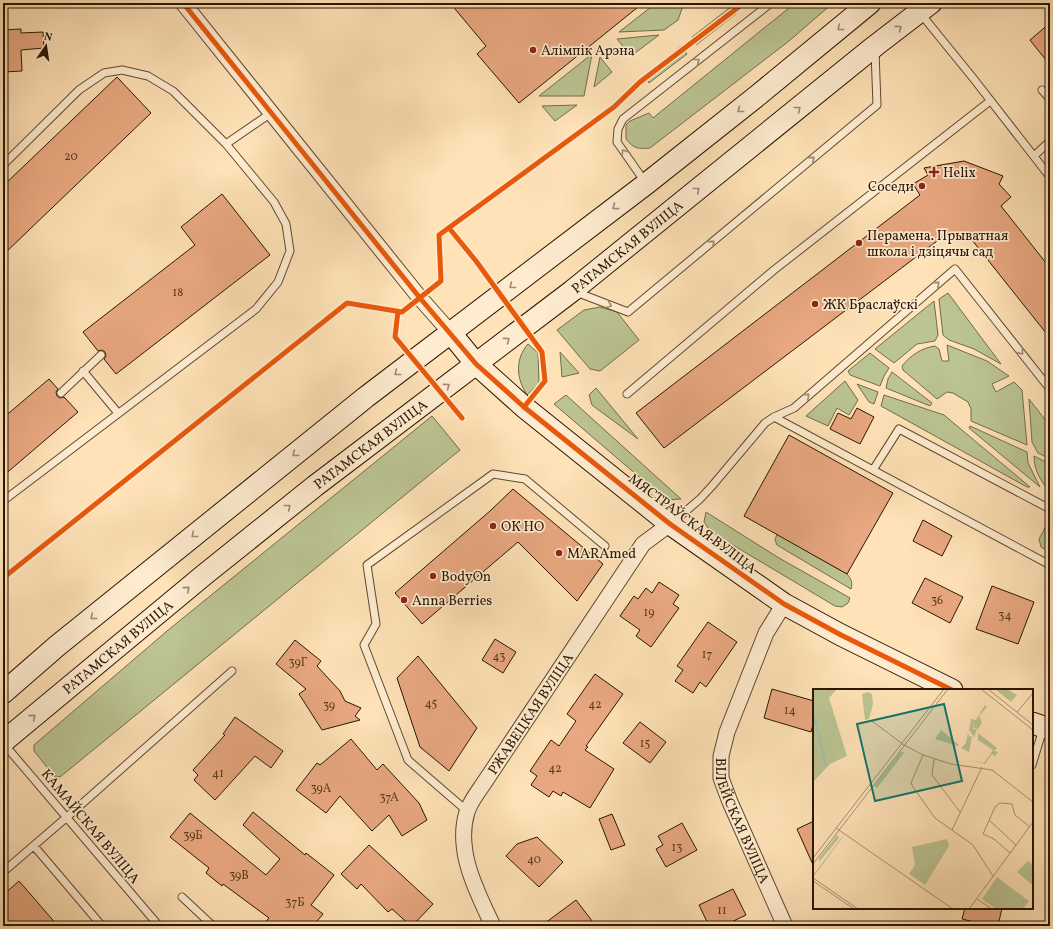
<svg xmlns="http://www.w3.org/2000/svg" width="1053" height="929" font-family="Vollkorn,serif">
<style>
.green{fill:#bbc492;stroke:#726d49}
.building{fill:#e9a881;stroke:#2a1600}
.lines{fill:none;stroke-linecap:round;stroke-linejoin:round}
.lane-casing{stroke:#5f492e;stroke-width:9}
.street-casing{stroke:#5f492e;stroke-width:17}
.secondary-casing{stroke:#2a1600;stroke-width:23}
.lane{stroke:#ffecd0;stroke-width:7}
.street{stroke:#ffecd0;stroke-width:15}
.secondary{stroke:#ffecd0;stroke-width:21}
.cycleway-casing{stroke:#ffecd0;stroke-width:8}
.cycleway{stroke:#e8590c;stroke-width:5}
.oneway{stroke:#9f8c72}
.poi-dot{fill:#8f2418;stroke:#ffecd0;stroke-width:1.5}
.labels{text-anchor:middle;stroke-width:3.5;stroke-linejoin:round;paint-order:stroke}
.number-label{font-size:12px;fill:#5a3a20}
.poi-label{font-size:14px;fill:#2a1600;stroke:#ffecd0;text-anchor:start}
.street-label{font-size:14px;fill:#2a1600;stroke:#ffecd0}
.inset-river{fill:none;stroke:#a0beac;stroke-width:2}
.inset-road{fill:none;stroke:#aa906e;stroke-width:1}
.view{fill:#0f766e;fill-opacity:0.15;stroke:#0f766e;stroke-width:2}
.inset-edge{fill:none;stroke:#2a1600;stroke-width:2}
</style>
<rect width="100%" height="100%" fill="#ffe2b7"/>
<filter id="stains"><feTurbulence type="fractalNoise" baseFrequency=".005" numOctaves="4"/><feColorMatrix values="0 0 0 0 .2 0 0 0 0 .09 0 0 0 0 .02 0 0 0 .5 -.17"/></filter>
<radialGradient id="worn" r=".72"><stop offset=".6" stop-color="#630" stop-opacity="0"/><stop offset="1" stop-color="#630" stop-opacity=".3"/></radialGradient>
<path class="green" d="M656,3H684L678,20L664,30L619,32Z
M736,3H739L736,14L696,45L692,37Z
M795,3H833L789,41L650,148C638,149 634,149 626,139V125L630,121L649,113L653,118Z
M659,35L631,56L617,39Z
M681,46L687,54L649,83L645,76Z
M592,54L584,96H539Z
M600,57L612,72L594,87Z
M577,105L555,121L542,106Z
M948,293L1001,364L974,349L949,340L943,335L939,299Z
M934,301L938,335L935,341L917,344L894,363L875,349Z
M600,307L617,312L639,340L600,371L590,369L557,330L584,310Z
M528,344L538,353L539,384L527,395C516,378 515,359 528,344Z
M947,345L987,361L1009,376L992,384L996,392L1014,382L1022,390L1027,445L971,421V409L968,402L953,393L947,392L937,399L903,370L902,366C910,356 921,348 935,346L939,349L942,361H949Z
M560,352L579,373L562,377Z
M870,353L889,368L884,376L880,386L850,375L848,371Z
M892,372L932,403L930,406L886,388L888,379Z
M845,381L858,400L849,415L837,408L828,426L806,416Z
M857,384L878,392L874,404L869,402Z
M596,388L638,439L592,405L589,395Z
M566,395L681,499L666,500L554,404Z
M884,395L944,415L1030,487H1027L881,406Z
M1029,399L1050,426V459L1038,453L1032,442Z
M432,416L460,450L60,777L54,776L34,751V745L167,631Z
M970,426L1027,452L1028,463L1040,487L969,428Z
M1034,456L1050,464V492C1041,482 1034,470 1034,456Z
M706,512L779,558L850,598L848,603L842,607L835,606L711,532L704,522Z
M1050,521V552L1041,547L1039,539L1047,524Z
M777,534L847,574C851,579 853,582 851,589L777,545L775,540Z"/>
<path class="building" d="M450,3H643L519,103L477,54L486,46Z
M1050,23V65L1030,40Z
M21,29V33L43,32L44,48L21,50L22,71L3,72V30Z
M117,77L151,113L3,255V186Z
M964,161L1003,176L999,184L1011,197L1001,206L1050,268V338L968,235L949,232L664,448L636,413L920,195L913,184L928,175L924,168Z
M222,194L270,255L116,374L104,359L106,356L105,352L102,350L98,351L83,332L195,245L181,227Z
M49,379L58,389L56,392L57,396L60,398L64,397L78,412L3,476V418Z
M857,408L874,417L860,444L830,429L838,413L851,419Z
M789,435L893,493L847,574L744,516Z
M513,489L603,564L577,601L518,542L422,624L395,593L490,511Z
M923,520L952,536L942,556L913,541Z
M925,578L963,597L950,623L912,603Z
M659,582L679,595L673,604L679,608L651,647L636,636L640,630L620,616L634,596L638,599L646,588L652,593Z
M992,586L1034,602L1018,644L976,629Z
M708,622L737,642L706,687L700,682L693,693L675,681L683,670L677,666Z
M495,639L516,652L503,673L482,660Z
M295,640L321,661L317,666L340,691L345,701L361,708L355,716L360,720L322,730L299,694L306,689L276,664Z
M418,656L477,728L449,771L420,747L397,678Z
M595,674L623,694L586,746L588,747L585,750L614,769L590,808L563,792L561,796L553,791L549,797L531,785L537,776L530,771L551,740L559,746L576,721L567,714Z
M772,689L814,701V721L811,732L764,718Z
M235,717L283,751L271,768L255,756L215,800L194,780L198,775L193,770L225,735L223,734Z
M640,722L666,742L650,763L623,743Z
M351,739L377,770L383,764L419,803L427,820L402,836L389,815L372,831L340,796L326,813L296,790L317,763L320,765Z
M253,812L305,855L306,853L334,875L311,905L323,914L313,926H262L269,918L223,884L222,886L206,873L209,868L170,837L190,813L266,875L280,859L243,825Z
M612,814L625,845L611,850L599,819Z
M814,821V867L797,829Z
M682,823L697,850L666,867L656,849L663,845L658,836Z
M537,837L563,862L539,887L506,856L517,844Z
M369,845L433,904L412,926H411L392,909L388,912L361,884L357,889L341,874Z
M19,881L58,926H3V895Z
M733,889L746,915L723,926H709L699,905Z
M576,900L596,926H541Z
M965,908H1002L998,926H991L962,919Z"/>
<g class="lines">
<g class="lane-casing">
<path id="lane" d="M921,14L973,78L1050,177
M1042,90L1050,99
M226,144L271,113
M1034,156L1050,141
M3,165L79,90L104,73L122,70L148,76L173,91L226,144L274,202L286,224L290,251L278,282L256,309L3,501
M645,182L617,142L618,129L623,119L771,3
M576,292L628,312L877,105L875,51
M83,371L118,413
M61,393L101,355
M627,394L774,270L990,101
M774,417L1050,565
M873,470L899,429L1050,509
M672,523L700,499L712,486L765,423L774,417L794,408L955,269L1050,389
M4,744L159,926
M1032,765L1043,729
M467,811L408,760L364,645L376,624L367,565L493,474L525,479L605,546
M34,846L102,926
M3,872L67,817L232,671
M182,897L213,926"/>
</g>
<g class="street-casing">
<g id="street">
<path d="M183,3L420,298L450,332"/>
<path id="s1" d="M784,604L766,633L727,732L721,756V778L730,802L785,926"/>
<path id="s2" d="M493,926C477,892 455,851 467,812C470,802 478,792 484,783L643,544L670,524"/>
</g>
</g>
<g class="secondary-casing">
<g id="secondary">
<path d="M450,332L476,364L524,407L670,524L784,604L841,635L952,690"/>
<path d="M3,693L57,646L366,397L646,184L757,96L870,3"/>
<path d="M1032,723L1050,729"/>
<path id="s3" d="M3,742L204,575L315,486L572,291L875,46L931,3"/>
</g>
</g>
<use href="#lane" class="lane"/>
<use href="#street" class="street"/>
<use href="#secondary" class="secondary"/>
<g class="cycleway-casing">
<path id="cycleway" d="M183,3L420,298L476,364L524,407L670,524L784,604L841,635L952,690
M449,228L476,261L542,352L545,381L524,407
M398,311L395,337L462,418
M3,578L347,303L402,312L441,281L439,235L614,107L640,82L744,3"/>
</g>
<use href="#cycleway" class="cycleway"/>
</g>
<defs><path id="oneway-chevron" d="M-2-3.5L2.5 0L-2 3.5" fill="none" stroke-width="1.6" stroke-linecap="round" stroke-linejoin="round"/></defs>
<g class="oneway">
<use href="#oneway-chevron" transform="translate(840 28) rotate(141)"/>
<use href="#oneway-chevron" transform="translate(899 28) rotate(-37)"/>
<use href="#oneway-chevron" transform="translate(697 61) rotate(-38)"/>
<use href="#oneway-chevron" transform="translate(798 109) rotate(-39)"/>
<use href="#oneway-chevron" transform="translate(740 110) rotate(142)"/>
<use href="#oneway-chevron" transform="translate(624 152) rotate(-125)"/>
<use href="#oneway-chevron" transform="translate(812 159) rotate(-40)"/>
<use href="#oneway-chevron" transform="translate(697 190) rotate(-39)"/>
<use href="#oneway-chevron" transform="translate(615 207) rotate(143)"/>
<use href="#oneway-chevron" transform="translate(712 243) rotate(-40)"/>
<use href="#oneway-chevron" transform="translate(937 284) rotate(-41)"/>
<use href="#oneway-chevron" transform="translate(512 286) rotate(142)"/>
<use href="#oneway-chevron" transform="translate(609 305) rotate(21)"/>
<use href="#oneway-chevron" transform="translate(507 340) rotate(-37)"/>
<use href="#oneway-chevron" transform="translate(1021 352) rotate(51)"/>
<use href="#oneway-chevron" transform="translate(397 373) rotate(142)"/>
<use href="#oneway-chevron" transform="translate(447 386) rotate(-37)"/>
<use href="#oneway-chevron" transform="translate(807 396) rotate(-41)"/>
<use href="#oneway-chevron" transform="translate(295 454) rotate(141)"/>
<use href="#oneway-chevron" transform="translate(288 507) rotate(-39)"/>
<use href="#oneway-chevron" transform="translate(194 535) rotate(141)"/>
<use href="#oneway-chevron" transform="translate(187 589) rotate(-40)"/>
<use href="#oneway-chevron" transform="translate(93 617) rotate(141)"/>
<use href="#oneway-chevron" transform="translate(33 717) rotate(-40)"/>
</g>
<g class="poi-dot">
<circle cx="533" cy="50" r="4"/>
<path d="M932 166h4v4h4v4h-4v4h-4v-4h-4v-4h4z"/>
<circle cx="922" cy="186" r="4"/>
<circle cx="859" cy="243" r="4"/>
<circle cx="815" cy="304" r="4"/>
<circle cx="493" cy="526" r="4"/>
<circle cx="559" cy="553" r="4"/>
<circle cx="433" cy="576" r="4"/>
<circle cx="404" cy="600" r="4"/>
</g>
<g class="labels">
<g class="number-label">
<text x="71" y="160">20</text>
<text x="178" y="296">18</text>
<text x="937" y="604">36</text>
<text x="649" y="616">19</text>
<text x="1005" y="619">34</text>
<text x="707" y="658">17</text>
<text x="499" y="660">43</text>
<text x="298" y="666">39Г</text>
<text x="431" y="707">45</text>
<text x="595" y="708">42</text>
<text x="329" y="709">39</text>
<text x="790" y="714">14</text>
<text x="645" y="747">15</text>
<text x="555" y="772">42</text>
<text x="218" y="777">41</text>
<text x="321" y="792">39А</text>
<text x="389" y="801">37А</text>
<text x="193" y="839">39Б</text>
<text x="677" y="851">13</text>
<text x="534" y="863">40</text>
<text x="239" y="879">39В</text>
<text x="295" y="906">37Б</text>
<text x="722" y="914">11</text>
</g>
<g class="poi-label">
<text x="541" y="55">Алімпік Арэна</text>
<text x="943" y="177">Helix</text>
<text x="914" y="191" text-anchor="end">Соседи</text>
<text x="867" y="240">Перамена. Прыватная<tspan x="867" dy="16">школа і дзіцячы сад</tspan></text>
<text x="823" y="309">ЖК Браслаўскі</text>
<text x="501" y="531">ОК НО</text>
<text x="567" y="558">MARAmed</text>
<text x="441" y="581">BodyOn</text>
<text x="412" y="605">Anna Berries</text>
</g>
<g class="street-label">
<text dy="5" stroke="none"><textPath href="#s3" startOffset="797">РАТАМСКАЯ ВУЛІЦА</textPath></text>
<text dy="5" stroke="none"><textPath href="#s3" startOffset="473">РАТАМСКАЯ ВУЛІЦА</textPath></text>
<text transform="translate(693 523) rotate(37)" y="5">МЯСТРАЎСКАЯ ВУЛІЦА</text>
<text dy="5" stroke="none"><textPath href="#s3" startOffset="149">РАТАМСКАЯ ВУЛІЦА</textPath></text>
<text dy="5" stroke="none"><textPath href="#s2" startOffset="237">РЖАВЕЦКАЯ ВУЛІЦА</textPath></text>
<text dy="5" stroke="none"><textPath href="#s1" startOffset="234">ВІЛЕЙСКАЯ ВУЛІЦА</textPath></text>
<text transform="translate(91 826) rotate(50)" y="5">КАМАЙСКАЯ ВУЛІЦА</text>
</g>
</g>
<g transform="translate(813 689)">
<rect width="220" height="220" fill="#ffe2b7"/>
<path d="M0,0H24L16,9L34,67L17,75L0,93ZM182,0H194L204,6L198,13ZM55,3L59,5L60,15L56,30L52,31L49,5ZM172,16L174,18L166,27L169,34L165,40L161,39V33L160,40H164L161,48L156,41L158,30L163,31ZM128,41L146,56L145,57L122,50ZM155,43L156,48L159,47L156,63L148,59L153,54ZM165,44L184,59L181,62L185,63L182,67L179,65L172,75L156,71L171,74L180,61L165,51ZM88,62L91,64L64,99L61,97ZM24,146L26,149L6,173V169ZM29,148H30L1,187V185ZM134,150L136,157L112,196L96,185L102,176L99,158ZM215,172L220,176V194L218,195L204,183L202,185ZM184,188L216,212L210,220H183L169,210Z" fill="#bbc492"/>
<path class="inset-river" d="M0,24L13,76"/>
<path class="inset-road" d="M168,0L220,41M175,0L220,36M204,23L220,4M59,32L91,56L110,66L138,75L179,81L220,113M110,66L98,94L100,98L122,129L160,156L180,187M121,70L119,86L147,123M176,131L203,156M23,139L140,220M139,141L169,78M197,164L181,150L170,145L182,118L187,114L199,115L202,126L217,138M0,169L131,0M0,175L135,0M0,189L45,220M0,192L41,220M164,210L179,220M156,220L220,133"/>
<path class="view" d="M131,15L149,92L62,112L44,35Z"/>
<rect width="220" height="220" class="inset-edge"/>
</g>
<rect width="1053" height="929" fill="none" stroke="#ffe2b7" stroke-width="16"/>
<rect x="4" y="4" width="1045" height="921" fill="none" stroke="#2a1600" stroke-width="2"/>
<rect x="8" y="8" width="1037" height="913" fill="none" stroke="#2a1600"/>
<g transform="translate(46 46) rotate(13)" stroke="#ffecd0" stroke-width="3" paint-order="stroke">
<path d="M0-3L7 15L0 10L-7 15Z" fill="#2a1600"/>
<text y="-6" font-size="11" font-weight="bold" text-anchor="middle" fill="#2a1600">N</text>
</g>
<rect width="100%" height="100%" filter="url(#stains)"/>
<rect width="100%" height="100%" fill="url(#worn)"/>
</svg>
